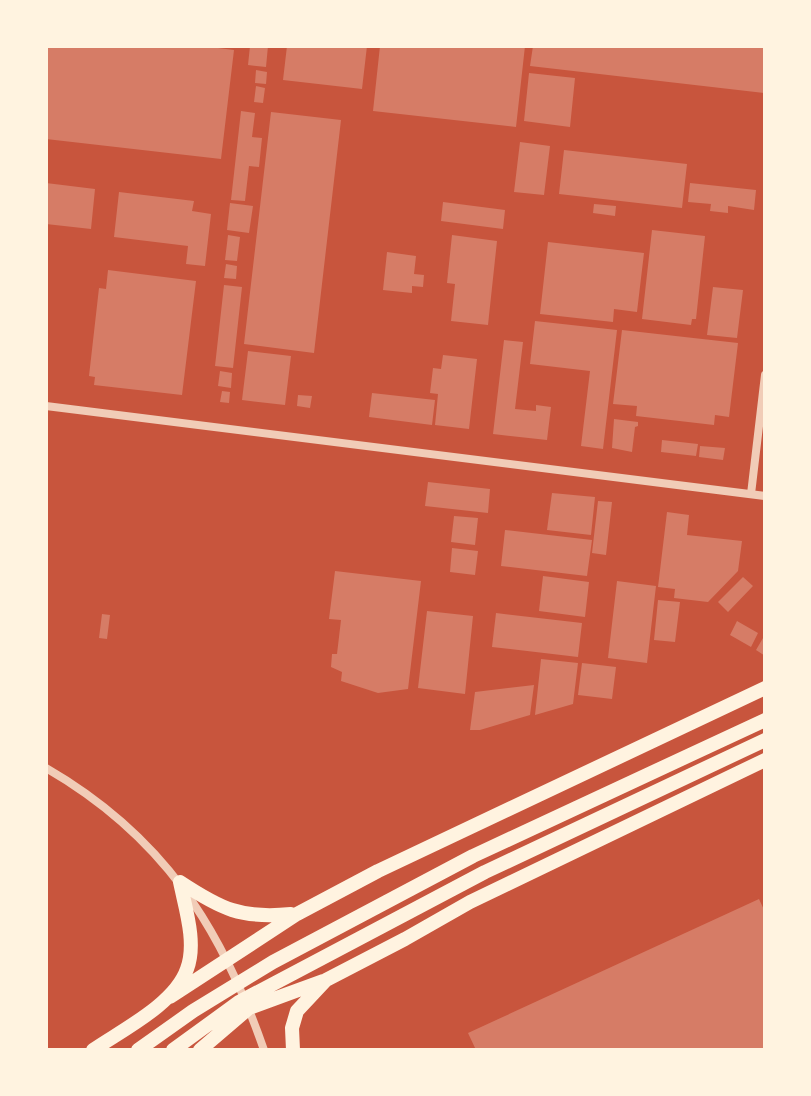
<svg xmlns="http://www.w3.org/2000/svg" width="811" height="1096" font-family="Raleway,sans-serif">
<style>
.building{fill:#d67c66}
.lines{fill:none;stroke-linecap:round;stroke-linejoin:round}
.minor{stroke:#f1ccb7;stroke-width:8}
.trunk{stroke:#fff3e0;stroke-width:14}
</style>
<rect width="100%" height="100%" fill="#c8553d"/>
<path class="building" d="M46,46H202L234,50L221,159L46,139Z
M250,46H268L266,67L248,65Z
M287,46H367L362,89L283,80Z
M380,46H525L516,127L373,111Z
M533,46H765V93L530,66Z
M256,70L267,72L266,84L255,83Z
M529,73L575,78L570,127L524,121Z
M256,86L265,88L263,103L254,102Z
M241,111L255,113L252,137L262,138L259,167L249,166L245,201L231,200Z
M271,112L341,120L314,353L244,344Z
M520,142L550,146L544,195L514,192Z
M564,150L687,164L682,208L559,194Z
M46,183L95,189L91,229L46,224Z
M690,183L756,190L754,210L728,206V213L710,211L711,204L688,202Z
M119,192L194,201L192,211L211,214L205,266L186,264L188,246L114,237Z
M443,202L505,210L503,229L441,221Z
M230,203L253,206L249,233L227,230Z
M594,204L616,206L615,216L593,213Z
M652,230L705,236L696,319H692L691,325L642,319Z
M228,235L240,237L237,261L225,260Z
M452,235L497,241L488,325L451,321L455,284L447,283Z
M548,242L644,253L637,312L614,309L613,322L540,314Z
M387,252L416,256L414,274L424,275L423,287L412,286V293L383,290Z
M226,264L237,266L236,279L224,278Z
M108,270L196,281L182,395L94,385L95,377L89,376L99,288L106,289Z
M224,285L242,287L233,368L215,366Z
M713,287L743,290L737,338L707,335Z
M535,321L617,330L603,449L581,446L590,371L530,364Z
M622,330L738,343L729,417L715,415L714,425L636,416L637,406L613,404Z
M504,340L523,342L515,409L536,411V405L551,407L547,440L493,434Z
M248,351L291,356L285,405L242,400Z
M443,355L477,359L469,429L435,425L438,394L430,393L433,368L441,369Z
M220,371L232,373L231,388L218,386Z
M222,391L230,392L229,403L220,402Z
M372,393L435,400L432,425L369,417Z
M298,395L312,396L310,408L297,406Z
M614,419L638,422V426L635,427L632,452L612,448Z
M662,440L698,444L696,456L661,452Z
M700,446L725,448L723,460L699,457Z
M428,482L490,489L488,513L425,506Z
M552,493L595,497L591,535L547,530Z
M598,501L612,502L606,555L592,553Z
M667,512L689,515L687,535L742,541L738,571L708,602L674,598L675,589L658,587Z
M454,516L478,518L475,545L451,542Z
M505,530L592,540L587,576L501,566Z
M452,548L478,551L475,575L450,572Z
M335,571L421,581L408,689L378,693L341,681L342,672L331,667L332,654H337L341,620L329,619Z
M543,576L589,582L585,617L539,611Z
M743,577L753,586L728,612L718,602Z
M617,581L656,586L647,663L608,658Z
M658,600L680,602L675,642L654,640Z
M427,611L473,616L465,694L418,688Z
M496,613L582,623L578,657L492,647Z
M102,614L110,615L107,639L99,638Z
M737,621L758,633L751,647L730,635Z
M763,638L765,639V656L756,650Z
M541,659L578,663L573,704L535,715Z
M582,663L616,667L612,699L578,695Z
M534,685L530,715L480,730H470L475,692Z
M759,899L765,912V1050H476L468,1033Z"/>
<g class="lines">
<path class="minor" d="M46,406L765,496
M751,494L765,375
M46,768C162,835 221,926 264,1050"/>
<path class="trunk" d="M180,882C221,909 241,919 291,914
M170,997L297,914L378,871L765,688
M93,1050C122,1030 175,1004 187,969C197,943 185,907 180,882
M138,1050L193,1011L273,962L473,856L765,720
M173,1050L239,1002L485,872L765,740
M200,1050L249,1008L323,981
M293,1050L292,1028L297,1011L326,980L405,939L470,902L765,760"/>
</g>
<rect width="811" height="1096" fill="none" stroke="#fff3e0" stroke-width="96"/>
</svg>
